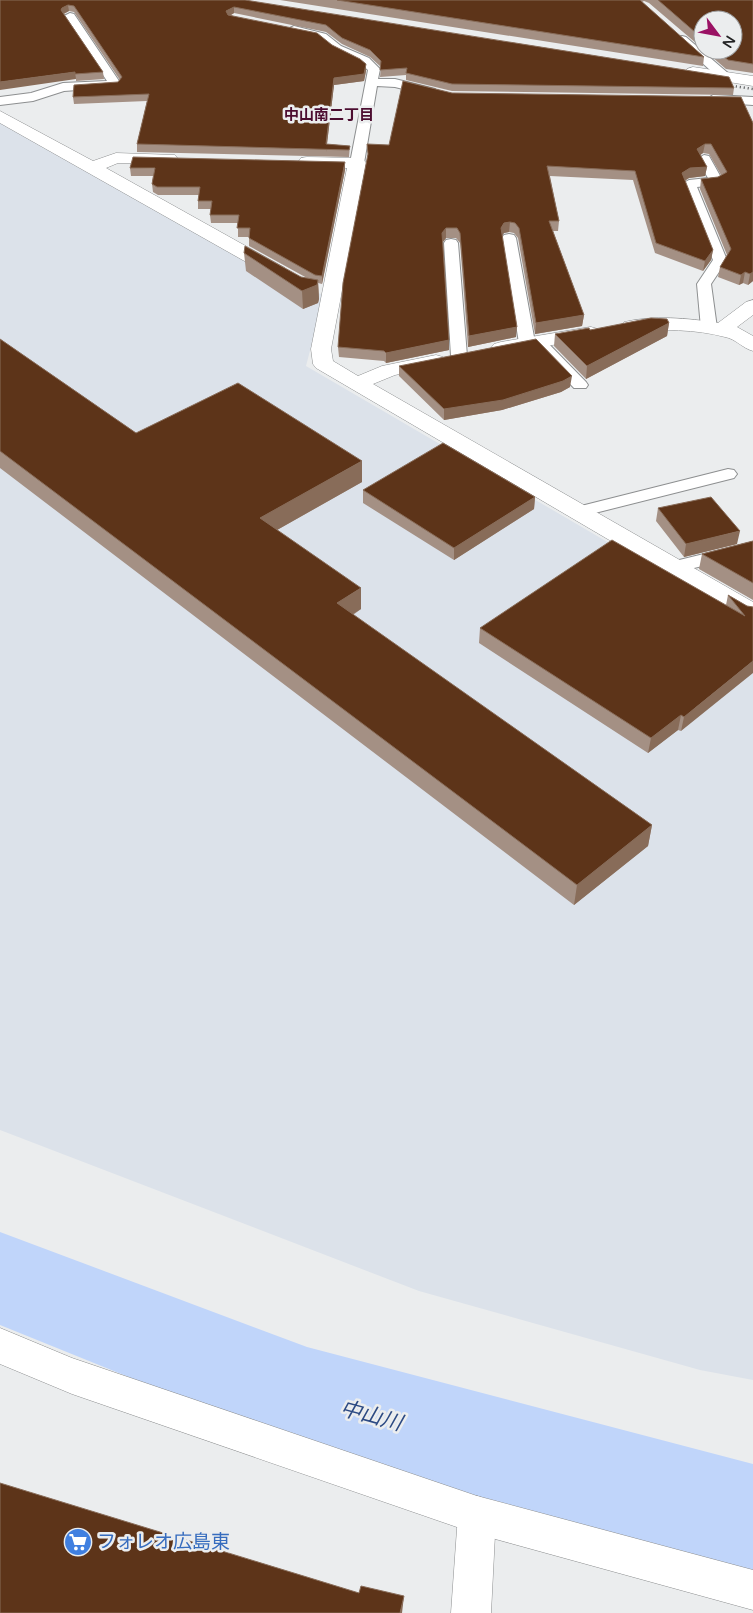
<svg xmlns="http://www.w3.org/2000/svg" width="753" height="1613" font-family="'Varela Round','Noto Sans JP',sans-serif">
  <rect width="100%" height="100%" fill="#ebedee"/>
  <path fill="#dce2ea" d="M0,120L324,296L306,366L753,627V1380L700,1370L419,1291L0,1130Z"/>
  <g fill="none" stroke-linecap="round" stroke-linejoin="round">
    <path fill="#c0d5fa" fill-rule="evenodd" d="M0,1232L307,1347L753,1464V1572L307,1449L0,1325Z"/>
    <g stroke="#8d8f90" stroke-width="2">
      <path id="service" d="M70,13L74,14L121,84L119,87L64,91L33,101L0,105V97L31,93L63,83L107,81L64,16Z
        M294,26L326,34L341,46L369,58L380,69L378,79H395L435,89L437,92L431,96L395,87L377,86L364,163L362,166H352L350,163L368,70L361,64L333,50L318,38L290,31L288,29Z
        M682,36L686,37L729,74L731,77L729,80H721L678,41L676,39L678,37Z
        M713,95L753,97V105L709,102L707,99Z
        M704,155L709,156L723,181L716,185L697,187L727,260L711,284L717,328L714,331H704L701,328L697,284L713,260L682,184L689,180L708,178L697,159Z
        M509,234L514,235L516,238L534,337L543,338L586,382L588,385L586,388H574L533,345L527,348L522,346L519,343L502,238L504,235Z
        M451,239L456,240L458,243L467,356L465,359H453L451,356L444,243L446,240Z
        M728,469L734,470L737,474L734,478L579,517L573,516L570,512L573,508Z
        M753,542V554L673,573L667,571L664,567L667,563Z"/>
    </g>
    <g stroke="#8d8f90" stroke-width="1">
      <path id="minor" d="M693,67L753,76V86L687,75L685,72L687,69Z
        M0,111L93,161L116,153L175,155L178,159L175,163L169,164L118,163L106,168L285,268L287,272L285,276L278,278L271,276L0,123Z
        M307,157L357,158L363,159L366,163L331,349L333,361L358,376L382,366L436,355L443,357L446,361L443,365L395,375L373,384L753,602V621L744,619L316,368L313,364L311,349L347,168L301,166L298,162L301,158Z
        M753,300V315L737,327L753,336V351C742,348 736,339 725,337C696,329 661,329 631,332L624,330L621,326L624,322C653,315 688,318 718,323L746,302Z
        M591,327L598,329L601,333L598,337L501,354L494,352L491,348L494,344L501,342Z
        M477,1496L491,1501L496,1515L491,1613H451L458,1515L463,1501Z"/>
    </g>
    <g stroke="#8d8f90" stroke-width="1">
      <path id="tertiary" d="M0,1328L72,1358L477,1496L753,1570V1610L477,1534L72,1394L0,1364Z"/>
    </g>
    <use href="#service" fill="#fff" fill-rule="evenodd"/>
    <use href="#minor" fill="#fff" fill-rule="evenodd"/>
    <use href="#tertiary" fill="#fff" fill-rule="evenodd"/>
    <path stroke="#4e4f50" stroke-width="2.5" stroke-dasharray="1 3" stroke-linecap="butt" d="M720,84L753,89"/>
  </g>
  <path fill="#a49084" d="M0,0H245L734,88L733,95L452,91L406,80V75L380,77L381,67L370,57L342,44L326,32L234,13L231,15L366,71L364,81L334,85L327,144L350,146L349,157L137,152V144L147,101L74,104L73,97L118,82L120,80L74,12L69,11L64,14L103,72L104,79L76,81V79Z
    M280,0H753V73L726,69L704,50H733L703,20V49L649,3L644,1L642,2L704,57L703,66Z
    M452,93L753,123V281L748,285L743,283L739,285L718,277L720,267L727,255L700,189L701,179L718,177L721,175L709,154L703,153L700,155L707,167L705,176L689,178L685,181L713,250L711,260L703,271L655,253L633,180L550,176L559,221L558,231H553L584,315L582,326L535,334L518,238L514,233L509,232L504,233L502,236L516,337L468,347L460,243L456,238H446L443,242L449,340V350L386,363L384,361L339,357L338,347L368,155L389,145Z
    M130,168L345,170L322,284L318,283L319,299L318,303L303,309L246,271L244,253L301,277L307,278L249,246V237H238V223H211L210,215L211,209H198V201L199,195H158L153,192L152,184L153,176H131Z
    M669,323L667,336L586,379L554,346L555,334Z
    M0,339L136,433L362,482L277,530L361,609L353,615L652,825L648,846L574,905L0,468Z
    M399,366L570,387L561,392L502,410L444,420L399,376Z
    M363,490L535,497L534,509L454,560L363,503Z
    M658,508L737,544L684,557L656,521Z
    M753,541V600L699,569L702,554Z
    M728,595L747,606L753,607L681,731L678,730L648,753L479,643L480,628L726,605Z"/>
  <path fill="#886c59" d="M68,5L69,11L63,14L61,10L62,8Z
    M234,7V13L226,18V11Z
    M366,64V71L364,81L334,85L326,152V144L334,78Z
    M75,72L76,79L0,90V82Z
    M705,144L703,153L695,159L697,149Z
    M345,162V170L322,284V276Z
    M707,167L705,176L689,178L680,183L682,173L690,168Z
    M510,222L509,232L504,233L500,238L501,228L504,223Z
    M446,228V238L442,243V233Z
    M713,250L711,260L703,271L705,261Z
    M745,272L743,283L739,285L741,275Z
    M753,272V281L748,285L750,274Z
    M318,280L319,299L318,303L303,309L302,291Z
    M584,315L582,326L535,334L536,323Z
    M669,323L667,336L586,379L587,366Z
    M517,327L516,337L468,347L469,336Z
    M449,340V350L386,363V353Z
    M572,376L570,387L561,392L502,410L444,420V409Z
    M362,461V482L261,539L260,518Z
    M535,497L534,509L454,560V548Z
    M740,531L737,544L684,557L686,544Z
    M361,588V609L337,624V603Z
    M753,661V673L681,731L684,717Z
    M681,715L678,730L648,753L651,738Z
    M652,825L648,846L574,905L577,885Z
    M404,1596L402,1613H400Z"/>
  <path fill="#5d3419" stroke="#886c59" d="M0,0H245L729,77L734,88L452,84L406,73L407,68L380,70L381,61L370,50L342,38L326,25L234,7L226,11L228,15L317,33L332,45L360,59L366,64L364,74L334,78L326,144L350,146L349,150L137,144L149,94L73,97L74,85L118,82L122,77L74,6L68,5L62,8L61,10L103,72L75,74V72L0,82Z
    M337,0H640L704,57Z
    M658,0H753V64L728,60L716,50H733V20H703V39Z
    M403,81L452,93L741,97L753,123V272L750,274L745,272L741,275L720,267L731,249L701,179L718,177L727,172L711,144H705L697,149L707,167L690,168L682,173L713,250L705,261L656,243L635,171L547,166L559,221H549L584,315L536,323L519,228L515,223L510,222L504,223L501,228L517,327L469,336L460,233L457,228H446L442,233L449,340L386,353L384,351L338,347L343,283L368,154L367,144L389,145Z
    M133,157L345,162L322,276L315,275L249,238L250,228H237L239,215H210L212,201H198L200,187H157L152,184L155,168H130Z
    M245,246L301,277L318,280L317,285L302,291L244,253Z
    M651,318L667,319L669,323L587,366L555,334L589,328L590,330Z
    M0,339L136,433L238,383L362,461L260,518L361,588L337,603L652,825L577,885L0,451Z
    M536,339L572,376L563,381L503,400L444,409L399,366Z
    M443,443L535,497L454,548L363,490Z
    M711,497L740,531L686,544L658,508Z
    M612,540L745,616L728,595L747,606L753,607V661L684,717L681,715L651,738L480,628Z
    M753,541V583L702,554Z
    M0,1483L359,1593L361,1586L404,1596L400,1613H0Z"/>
  <defs>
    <g id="supermarket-disc" transform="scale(1.4375)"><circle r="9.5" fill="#3f7fe0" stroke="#ebedee"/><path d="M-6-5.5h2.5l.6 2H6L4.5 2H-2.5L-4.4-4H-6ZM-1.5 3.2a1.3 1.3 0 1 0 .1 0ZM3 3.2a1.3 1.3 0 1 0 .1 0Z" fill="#fff"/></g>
  </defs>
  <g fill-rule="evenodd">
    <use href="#supermarket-disc" x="78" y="1542"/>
  </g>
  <g text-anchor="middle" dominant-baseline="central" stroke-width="5" stroke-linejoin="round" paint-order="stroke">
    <g font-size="15" font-weight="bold" fill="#4c0d30" stroke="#ebedee">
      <text x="329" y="115">中山南二丁目</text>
    </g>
    <g font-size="19" fill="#366cbe" stroke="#ebedee" text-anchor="start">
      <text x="97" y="1542">フォレオ広島東</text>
    </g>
    <g font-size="21" font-style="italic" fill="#2c4a83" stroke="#ebedee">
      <text transform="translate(371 1416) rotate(15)">中山川</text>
    </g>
  </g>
  <g transform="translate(718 35) rotate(122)"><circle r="24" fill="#ebedee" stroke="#9b9c9d"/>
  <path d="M0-4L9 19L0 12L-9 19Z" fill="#9a1264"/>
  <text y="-8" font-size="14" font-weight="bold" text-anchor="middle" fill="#222223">N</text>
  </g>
</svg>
